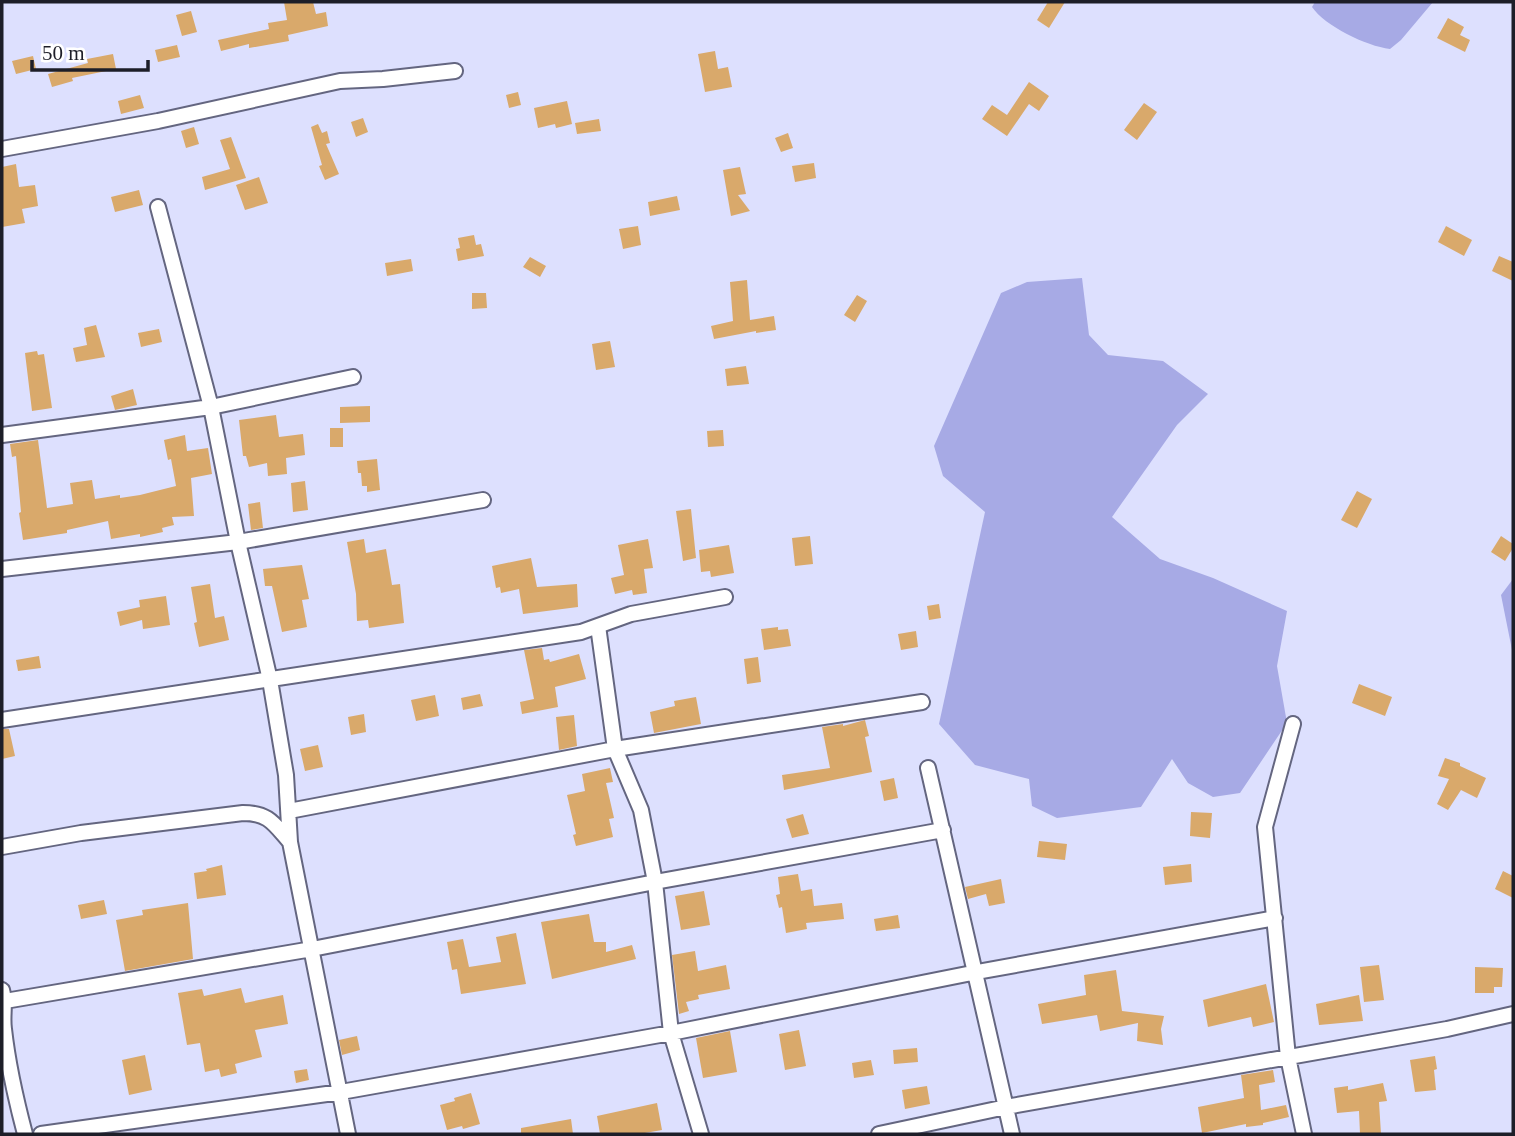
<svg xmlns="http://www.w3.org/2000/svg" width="1515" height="1136" font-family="Georgia,serif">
  <rect width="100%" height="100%" fill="#dde0fe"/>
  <path fill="#a7aae5" d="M1315,2H1433L1401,40L1390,49C1366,46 1325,26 1312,7Z
    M1082,278L1089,335L1108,355L1163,361L1208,394L1177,425L1112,517L1160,559L1213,578L1287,611L1277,666L1287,723L1240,793L1213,797L1188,783L1172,759L1141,807L1057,818L1032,806L1029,779L975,765L939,724L985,512L943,476L934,446L1001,293L1027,282Z
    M1513,579V655L1501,595Z"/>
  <path fill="#d9a96b" d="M284,2H313L316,14L326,12L328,26L288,35L289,41L249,48V44L221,51L218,40L269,29L268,23L287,20Z
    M1048,2H1065L1049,28L1037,20Z
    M191,11L197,32L182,36L176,15Z
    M1448,18L1464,27L1460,35L1470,40L1465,52L1437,38Z
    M177,45L180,57L158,62L155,50Z
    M715,51L718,69L728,67L732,87L705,92L698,54Z
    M113,54L116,69L72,78L73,81L52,87L48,74L88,63L87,59Z
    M33,56L36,69L16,74L12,61Z
    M1029,82L1049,96L1039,111L1029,104L1007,136L982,119L992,105L1007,115Z
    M518,92L521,105L509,108L506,95Z
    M140,95L144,108L121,114L118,101Z
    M567,101L572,124L556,128L555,124L538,128L534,108Z
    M1144,103L1157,112L1137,140L1124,130Z
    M363,118L368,132L356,137L351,122Z
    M599,119L601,131L577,134L575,123Z
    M318,124L322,133L327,131L330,143L326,144L339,174L325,180L319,166L322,165L311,127Z
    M194,127L199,144L186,148L181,131Z
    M788,133L793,148L781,152L775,138Z
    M231,137L246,178L205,190L202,177L230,169L220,140Z
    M814,163L816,178L795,182L792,166Z
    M16,164L19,187L35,185L38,206L22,209L25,223L2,227V167Z
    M740,167L746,194L738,195L750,211L731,216L723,170Z
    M259,177L268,203L245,210L236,185Z
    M139,190L143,205L115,212L111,197Z
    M677,196L680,210L650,216L648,202Z
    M638,226L641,245L623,249L619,229Z
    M1446,226L1472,240L1464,256L1438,242Z
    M474,235L476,245L481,244L484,256L458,261L456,249L460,248L458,238Z
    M1499,256L1513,262V281L1492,271Z
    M530,257L546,266L540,277L523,267Z
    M411,259L413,271L387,276L385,263Z
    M747,280L750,320L774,316L776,330L756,333V331L714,339L711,326L733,321L730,282Z
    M472,293H486L487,308L472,309Z
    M857,295L867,301L855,322L844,315Z
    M96,325L105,357L76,362L73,348L87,345L84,328Z
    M159,329L162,342L141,347L138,333Z
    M610,341L615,367L596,370L592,344Z
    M37,351L38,355L44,354L52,408L32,411L25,353Z
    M746,366L749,384L727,386L725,369Z
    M133,389L137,405L115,410L111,396Z
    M370,406V422L340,423V407Z
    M276,415L279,437L303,434L305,455L286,458L287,474L268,476L267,463L249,467L246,456H243L239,420Z
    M330,428H343V447H330Z
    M723,430L724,446L708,447L707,431Z
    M185,435L187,451L208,448L212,474L191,478L194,516L172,517L174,525L162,528L163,532L140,537V534L111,539L108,521L67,530V533L23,540L19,513L21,512L16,456L12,457L10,444L38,440L47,508L73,504L70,483L92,480L95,499L120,495V498L140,495L176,486L171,459L168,460L164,440Z
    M377,459L380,490L367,492V486H362L361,473H358L357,461Z
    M305,481L308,510L293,512L291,483Z
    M1357,491L1372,499L1357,528L1341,520Z
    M260,502L263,528L251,530L248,504Z
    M691,509L696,558L683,561L676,511Z
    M810,536L813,564L795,566L792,538Z
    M1501,536L1513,544V548L1505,561L1491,552Z
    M364,539L366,553L386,549L392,585L400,584L404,623L369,628L368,620L357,621L356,594L347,542Z
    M648,539L653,568L644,569L647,593L633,595L632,590L615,594L611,578L624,575L618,545Z
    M729,545L734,573L711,577L710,571L701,572L699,550Z
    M531,558L537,587L577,584L578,607L523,614L519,589L501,593L500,587L496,588L492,566Z
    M302,565L309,599L302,600L307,627L282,632L272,586H265L263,569Z
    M210,584L215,618L224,616L229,640L199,647L194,623L197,622L191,587Z
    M166,596L170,625L143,629L142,620L120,626L117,612L140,607L139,600Z
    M939,604L941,618L929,620L927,606Z
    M778,627V630L788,629L791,646L764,650L761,629Z
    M916,631L918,647L901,650L898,634Z
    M542,648L544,660L549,659L550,662L579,654L586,679L555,687L558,707L522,714L520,702L534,699L524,650Z
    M39,656L41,668L18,671L16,660Z
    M758,657L761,682L747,684L744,659Z
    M1359,684L1392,697L1385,716L1352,703Z
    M480,694L483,706L463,710L461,698Z
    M435,695L439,716L416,721L411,700Z
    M696,697L701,724L654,733L650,712L675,706L674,701Z
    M364,714L366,732L351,735L348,717Z
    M574,715L577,746L559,750L556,717Z
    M865,720L869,736L865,737L872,772L784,790L782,775L830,768L822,727L843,724V726Z
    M2,729H9L15,756L2,759Z
    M318,745L323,767L305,771L300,749Z
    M1445,758L1460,763V766L1486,778L1477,798L1461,790L1448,810L1437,804L1449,779L1438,776Z
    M610,768L613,782L606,783L614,818L609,819L613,837L576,846L573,835L576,834L567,795L585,791L582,774Z
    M894,778L898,798L884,801L880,781Z
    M1191,812L1212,813L1210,838L1190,836Z
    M803,814L809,834L792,838L786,819Z
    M1039,841L1067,844L1065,860L1037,857Z
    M1191,864L1192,882L1165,885L1163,867Z
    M222,865L226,895L197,899L194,873L207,871L206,869Z
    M1503,871L1513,876V898L1495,889Z
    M798,874L801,891L812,889L814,906L842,903L844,919L806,923L807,929L786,933L782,907L779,908L776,895L780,894L778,877Z
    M1001,879L1005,903L989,906L986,894L968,899L965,887Z
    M704,891L710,925L681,930L675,896Z
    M104,900L107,914L81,919L78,905Z
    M188,903L193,959L125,971L116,920L143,915L142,910Z
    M589,914L594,942H606V952L632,945L636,959L552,979L541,922Z
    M898,915L900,928L876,931L874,919Z
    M516,933L526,984L461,994L457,969L452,970L447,942L463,939L469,967L501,962L496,937Z
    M695,951L698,971L726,965L730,989L698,995L699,999L686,1002L689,1011L679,1014L672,955Z
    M1379,965L1384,1000L1364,1002L1360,967Z
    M1475,967L1503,968L1502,987H1494V993H1475Z
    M1116,970L1122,1011L1164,1016L1161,1029L1163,1045L1137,1041L1138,1023L1100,1031L1097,1015L1042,1024L1038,1004L1086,995L1084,975Z
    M1266,984L1274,1022L1253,1027L1251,1017L1208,1027L1203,1000Z
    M241,988L245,1003L283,995L288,1024L255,1030L262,1057L235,1064L237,1073L221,1077L219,1069L205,1072L200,1043L187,1045L178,993L202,989L204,996Z
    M1359,995L1363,1021L1319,1025L1316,1004Z
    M799,1030L806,1066L785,1070L779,1034Z
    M730,1031L737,1072L703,1078L696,1038Z
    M357,1036L360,1050L342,1055L339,1040Z
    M917,1048L918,1062L894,1064L893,1050Z
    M145,1055L152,1090L129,1095L122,1060Z
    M1435,1056L1437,1069L1434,1070L1436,1090L1415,1092L1410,1060Z
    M871,1060L874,1075L854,1078L852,1063Z
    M307,1069L309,1080L296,1083L294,1071Z
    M1273,1070L1275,1082L1259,1085L1261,1110L1286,1105L1289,1117L1263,1123V1125L1246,1127V1124L1202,1133L1198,1107L1244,1098L1241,1075Z
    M1383,1083L1387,1101L1379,1102L1381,1134H1360L1359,1111L1337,1113L1334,1088L1348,1086V1090Z
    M927,1086L930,1104L905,1109L902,1090Z
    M471,1093L480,1124L463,1129L462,1126L447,1130L440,1105L455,1101L454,1098Z
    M657,1103L662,1130L639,1134H600L597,1116Z
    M571,1119L573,1134H521V1128Z"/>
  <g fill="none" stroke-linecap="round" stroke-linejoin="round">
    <g stroke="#646680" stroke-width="18">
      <path id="street" d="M2,149L158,121L340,81L383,79L455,71
        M158,207L211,407L238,542L270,680L286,775L290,842L348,1134
        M2,435L211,407L353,377
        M2,569L238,542L483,500
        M598,626L615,749L641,810L655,882L671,1033L701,1134
        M2,720L581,632L631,614L725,597
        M1293,724L1265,827L1288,1057L1304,1134
        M928,768L1012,1134
        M289,811L615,749L922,702
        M2,847L81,833L243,813C269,813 274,824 290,842
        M2,990C6,1004 2,1016 4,1029C8,1065 16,1100 25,1134
        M5,1001L312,949L655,882L943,830
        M41,1134L341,1092L671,1033L977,972L1275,918
        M879,1134L1006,1107L1447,1029L1513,1014"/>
    </g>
    <use href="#street" stroke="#fff" stroke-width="14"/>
  </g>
  <rect width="1515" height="1136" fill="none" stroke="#1d1e28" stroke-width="7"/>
  <path d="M32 60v10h116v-10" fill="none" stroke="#1d1e28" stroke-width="3.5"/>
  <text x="42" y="60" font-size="21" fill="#1d1e28" stroke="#ffffff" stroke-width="5" paint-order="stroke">50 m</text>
</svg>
